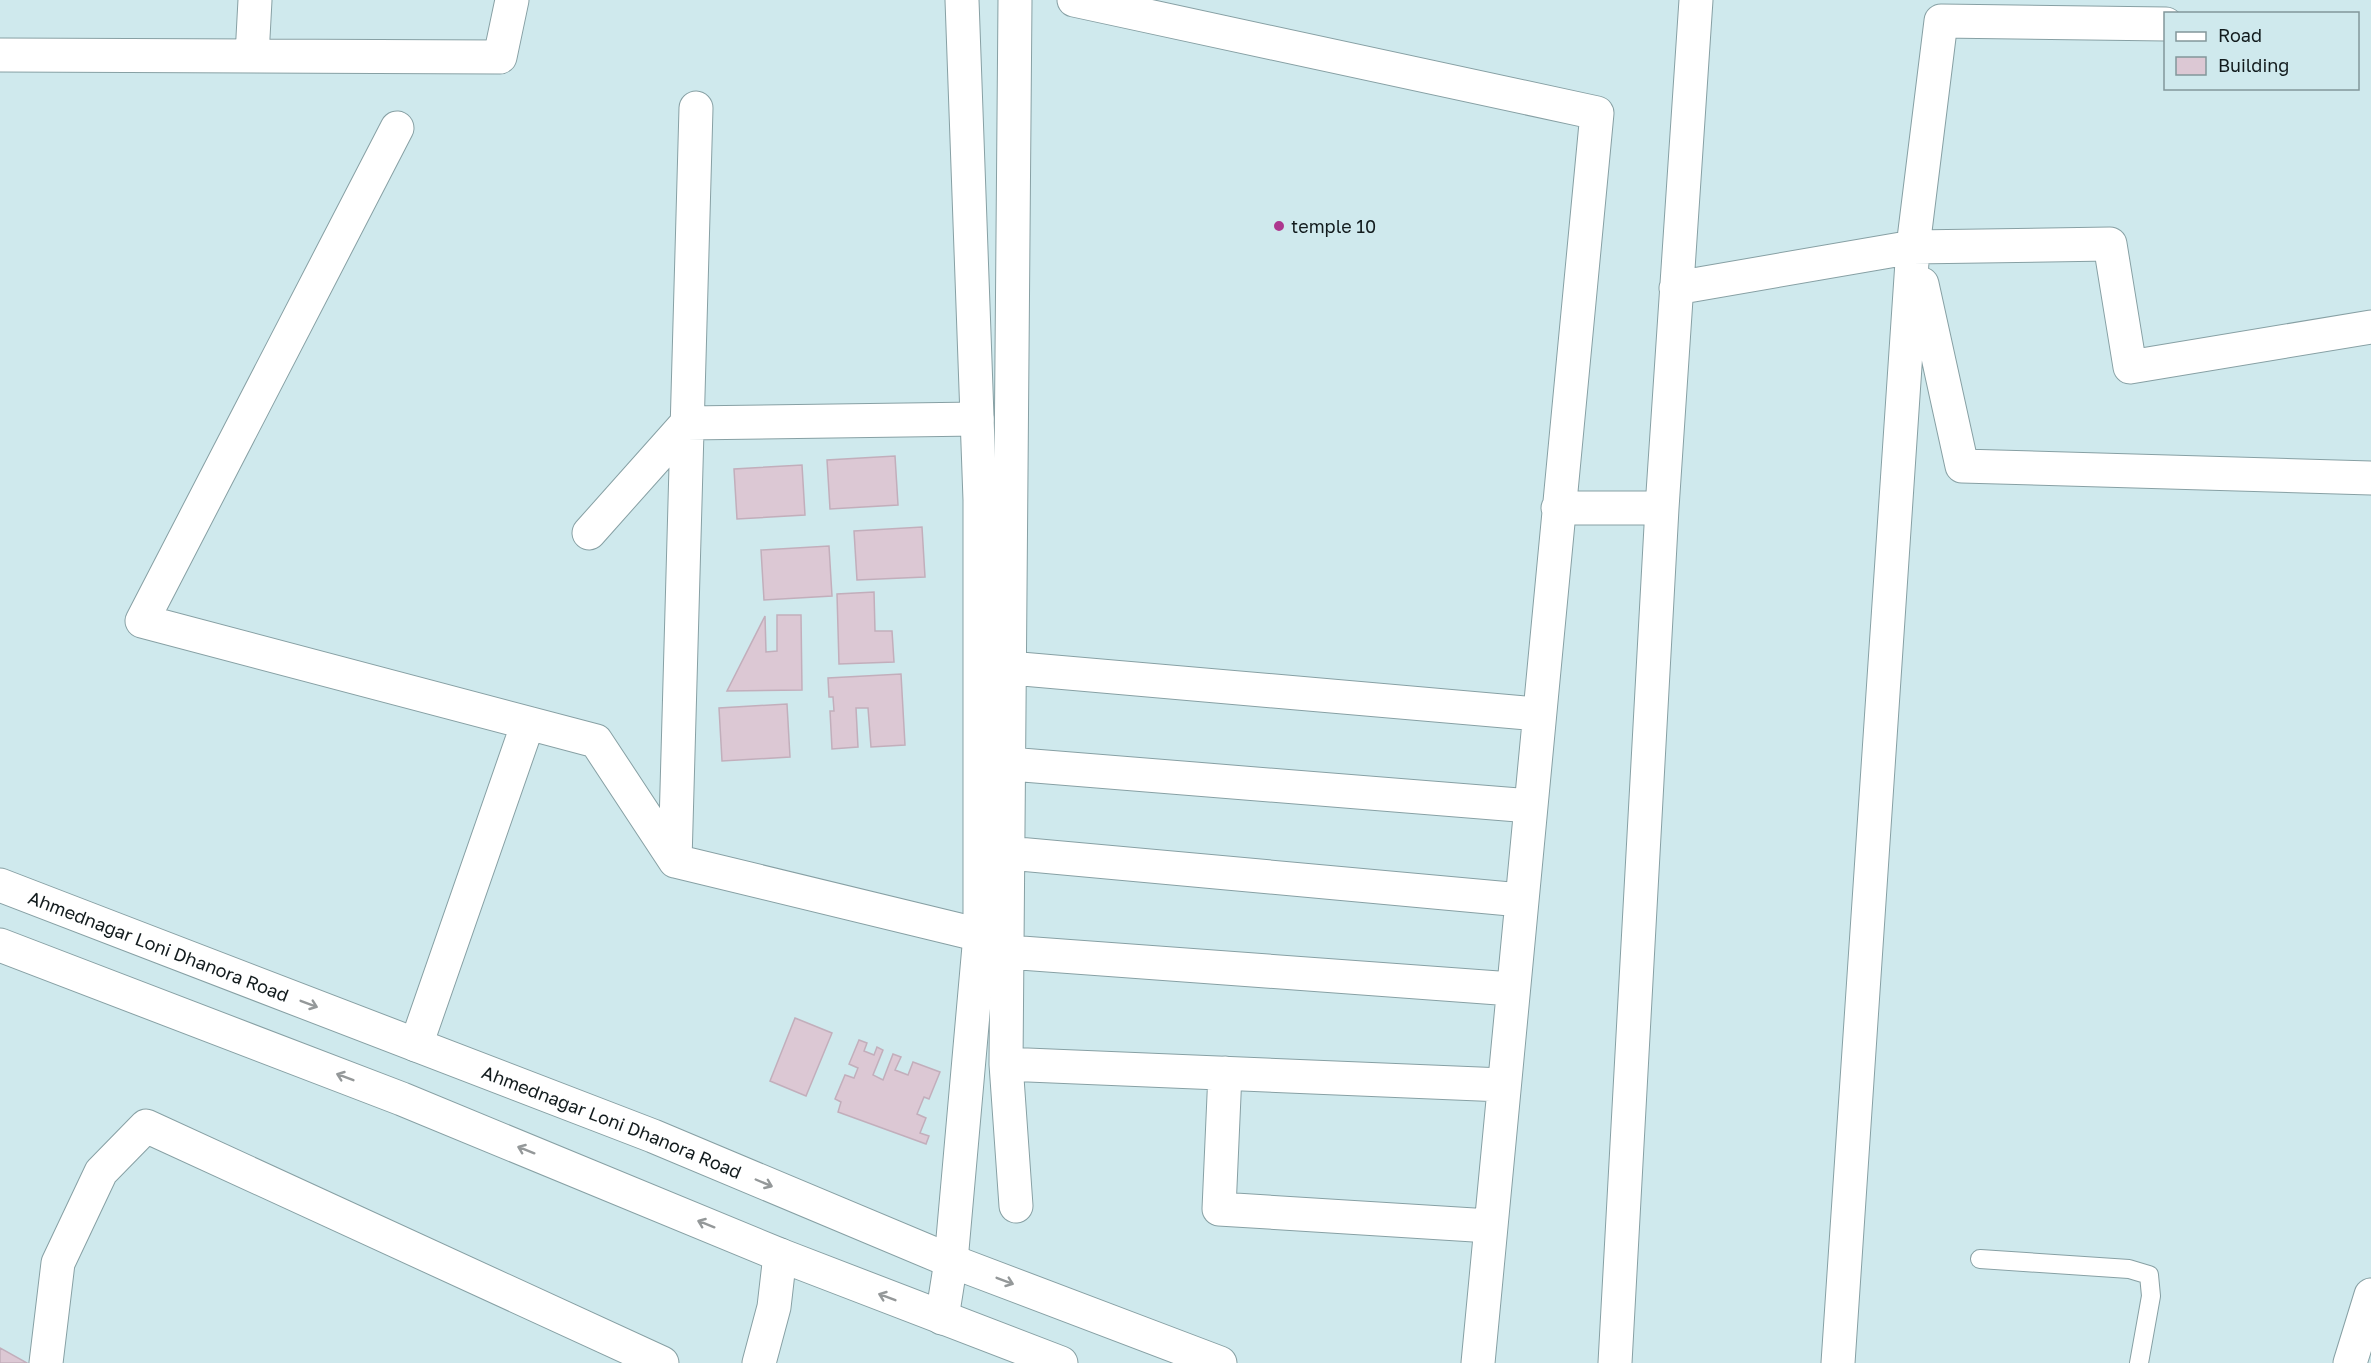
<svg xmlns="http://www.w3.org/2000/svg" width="2371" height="1363" font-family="'Golos Text',sans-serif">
  <rect width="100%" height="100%" fill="#cfe9ed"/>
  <path fill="#dcc8d4" stroke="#c2aebb" stroke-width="1.5" d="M895,456L898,505L830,509L827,460Z
    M802,465L805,515L737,519L734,469Z
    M922,527L925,577L857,580L854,531Z
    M829,546L832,596L764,600L761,550Z
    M874,592L875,631H892L894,662L839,664L837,594Z
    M777,615H801L802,690L727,691L765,616L766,652L777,651Z
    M901,674L905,745L871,747L868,708H856L858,747L832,749L830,711H834L833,697H829L828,678Z
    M787,704L790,757L722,761L719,708Z
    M795,1018L832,1033L806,1096L770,1081Z
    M859,1040L867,1043L864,1051L874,1055L877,1047L883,1050L873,1075L883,1080L893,1054L901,1057L895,1070L908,1075L913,1062L940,1072L929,1099L924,1097L917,1114L926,1118L920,1133L929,1136L926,1144L838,1112L841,1102L835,1099L845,1075L854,1078L858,1068L849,1064Z
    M0,1348L27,1363H0Z"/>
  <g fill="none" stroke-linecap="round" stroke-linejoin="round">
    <g stroke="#87a0a4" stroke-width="20">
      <path id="lane" d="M1980,1259L2129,1269L2149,1275L2151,1296L2139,1363"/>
    </g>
    <g stroke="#87a0a4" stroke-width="35">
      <path id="street" d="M1015,0L1006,1064L1016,1206
        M1074,0L1597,113L1478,1363
        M2166,24L1941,21L1913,247L2110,244L2130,367L2371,327
        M0,55L500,57L512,0
        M252,56L255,0
        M696,108L675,861L980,935
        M397,128L142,621L596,741L675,861
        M1922,284L1962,466L2371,478
        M1676,288L1913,247L1838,1363
        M1558,508H1662
        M589,533L687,423L977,419
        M1010,668L1538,714
        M1009,764L1530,806
        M1008,853L1521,900
        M1008,952L1512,989
        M416,1045L528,723
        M1006,1064L1503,1085
        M1225,1073L1219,1209L1490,1226
        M46,1363L58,1263L101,1172L146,1126L662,1363
        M759,1363L774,1307L780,1255
        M1615,1363L1662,508L1696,0
        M2350,1363L2371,1295"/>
    </g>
    <g stroke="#87a0a4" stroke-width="35">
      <path id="secondary" d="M942,1318L951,1261L980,935V500L962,0"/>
    </g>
    <g stroke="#87a0a4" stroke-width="35">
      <g id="primary">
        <path id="s1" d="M0,885L653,1136L951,1261L1220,1363"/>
        <path d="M0,945L402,1099L780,1255L1061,1363"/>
      </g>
    </g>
    <use href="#lane" stroke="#fff" stroke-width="18"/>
    <use href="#street" stroke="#fff" stroke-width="33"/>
    <use href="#secondary" stroke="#fff" stroke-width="33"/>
    <use href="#primary" stroke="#fff" stroke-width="33"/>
  </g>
  <defs><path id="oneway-shaft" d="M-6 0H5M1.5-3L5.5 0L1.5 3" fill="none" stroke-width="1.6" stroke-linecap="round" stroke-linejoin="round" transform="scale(1.5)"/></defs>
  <g stroke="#949899">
    <use href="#oneway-shaft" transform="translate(309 1004) rotate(21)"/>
    <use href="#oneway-shaft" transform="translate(345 1077) rotate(-159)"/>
    <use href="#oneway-shaft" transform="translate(526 1150) rotate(-158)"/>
    <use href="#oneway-shaft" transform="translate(764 1183) rotate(23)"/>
    <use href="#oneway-shaft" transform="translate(706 1224) rotate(-158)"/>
    <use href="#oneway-shaft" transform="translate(1005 1281) rotate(21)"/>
    <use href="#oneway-shaft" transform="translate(887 1297) rotate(-159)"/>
  </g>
  <circle fill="#ad378e" stroke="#cfe9ed" stroke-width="2" cx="1279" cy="226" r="6"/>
  <g text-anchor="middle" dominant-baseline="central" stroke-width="6" stroke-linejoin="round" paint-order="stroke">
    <g font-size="18" fill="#121b1d" stroke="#cfe9ed" text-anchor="start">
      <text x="1291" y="226">temple 10</text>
    </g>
    <g font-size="18" fill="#121b1d" stroke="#cfe9ed">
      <text stroke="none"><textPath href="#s1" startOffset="170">Ahmednagar Loni Dhanora Road</textPath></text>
      <text stroke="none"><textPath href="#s1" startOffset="656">Ahmednagar Loni Dhanora Road</textPath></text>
    </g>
  </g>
  <rect x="2164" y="12" width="195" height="78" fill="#cfe9ed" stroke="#83979a" stroke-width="1.5"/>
  <rect x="2176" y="32" width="30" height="9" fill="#ffffff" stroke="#83979a" stroke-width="1.5"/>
  <text x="2218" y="42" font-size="18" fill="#121b1d">Road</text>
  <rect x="2176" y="57" width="30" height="18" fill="#dcc8d4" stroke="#83979a" stroke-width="1.5"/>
  <text x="2218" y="72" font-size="18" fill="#121b1d">Building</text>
</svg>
